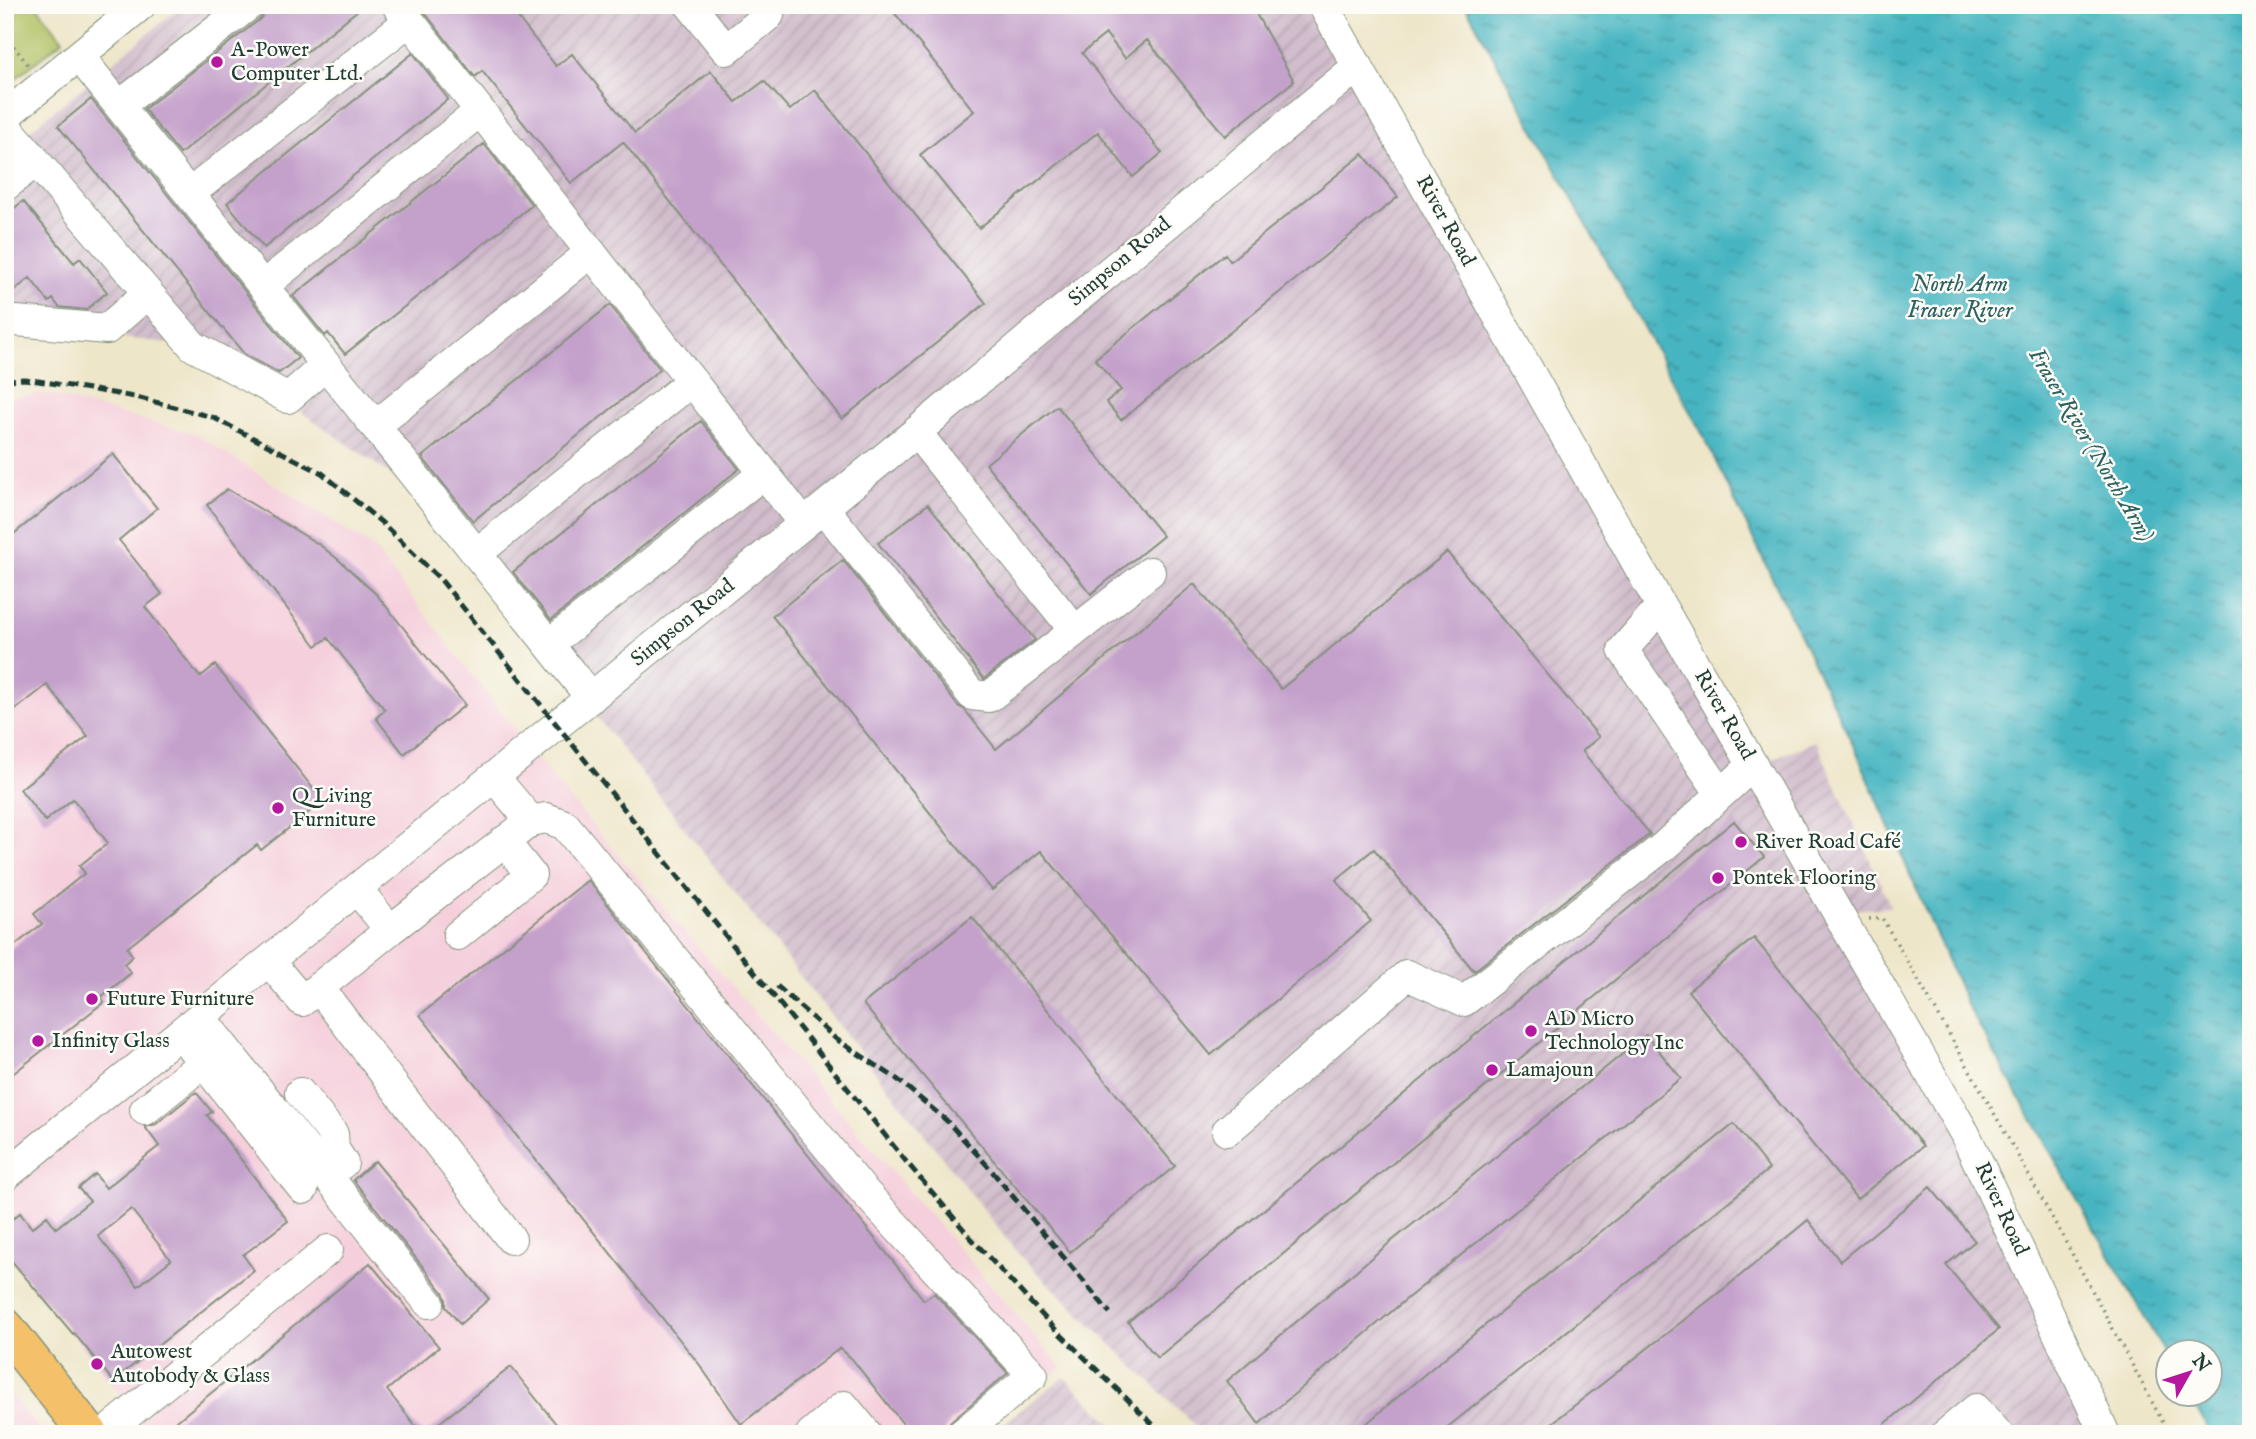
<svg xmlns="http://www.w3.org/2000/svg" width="2256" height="1439" font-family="'IM FELL English',serif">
  <defs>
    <pattern id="industrial-furrows" width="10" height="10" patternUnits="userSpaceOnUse" patternTransform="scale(1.75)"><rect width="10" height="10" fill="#d1bdcc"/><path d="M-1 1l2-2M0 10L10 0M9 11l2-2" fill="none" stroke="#b3a3b0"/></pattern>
    <pattern id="water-ripples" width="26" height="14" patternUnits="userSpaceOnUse" patternTransform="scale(1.75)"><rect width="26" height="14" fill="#46b5c1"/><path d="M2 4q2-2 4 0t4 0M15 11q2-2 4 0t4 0" fill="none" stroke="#3a949e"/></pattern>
  </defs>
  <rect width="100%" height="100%" fill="#fdfcf7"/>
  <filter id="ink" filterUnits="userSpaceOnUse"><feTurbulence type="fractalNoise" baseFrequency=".0143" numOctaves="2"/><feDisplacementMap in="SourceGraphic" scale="14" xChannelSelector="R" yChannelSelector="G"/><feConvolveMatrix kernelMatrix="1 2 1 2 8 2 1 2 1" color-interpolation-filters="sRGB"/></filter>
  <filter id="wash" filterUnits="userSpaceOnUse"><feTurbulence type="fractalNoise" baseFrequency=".00686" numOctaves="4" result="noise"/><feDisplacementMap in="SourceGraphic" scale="28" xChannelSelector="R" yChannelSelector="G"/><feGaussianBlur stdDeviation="1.57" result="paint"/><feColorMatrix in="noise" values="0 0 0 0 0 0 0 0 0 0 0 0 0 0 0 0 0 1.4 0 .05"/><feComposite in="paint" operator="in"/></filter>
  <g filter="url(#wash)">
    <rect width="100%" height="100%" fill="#eee6c9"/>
    <path fill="#f5cfdc" d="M44,393L196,434L374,548L552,778L1062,1368L976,1434H152L5,1251V399Z
      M5,1387L43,1434H5Z"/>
    <path fill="url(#industrial-furrows)" d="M183,5H1323L1965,1134L2105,1434H1204L1019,1255L426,499L290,404L186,345L61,331L5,336V151Z
      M1816,741L1891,907L1843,911L1762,763Z
      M1064,1377L1123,1434H990Z"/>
    <path fill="#b0c164" stroke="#687f4c" stroke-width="2" d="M5,5H36L63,40L5,87Z"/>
    <path fill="url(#water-ripples)" stroke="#32797a" stroke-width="2" d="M1465,5H2251V1434H2211L2188,1394H2210V1352H2168V1359L1966,1003L1858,755L1703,435Z"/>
    <g id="blocks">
      <path fill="#c4a1cb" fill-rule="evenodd" d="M272,5H364L180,154L144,109L260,19Z
        M419,5H508L556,66L572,54L635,133L711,71L736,102L764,81L790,110L815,90L986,303L842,419L623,142L571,183L482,71L475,77Z
        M888,5H1251L1294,81L1225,136L1147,40L1125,58L1106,34L1082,53L1162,153L1133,177L1098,132L979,228L920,155L974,111Z
        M413,53L448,99L264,248L227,203Z
        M91,99L298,358L279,373L244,354L58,126Z
        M484,144L532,205L345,354L328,333L325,336L293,296Z
        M1363,154L1398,197L1121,420L1106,402L1121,390L1095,359L1225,254L1230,261Z
        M23,201L74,263L80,258L107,292L86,310L59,307L53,299L49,302L30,278L5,298V216Z
        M610,305L660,369L473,521L422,457Z
        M1057,406L1163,536L1091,594L986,464Z
        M701,421L739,469L551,620L513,572Z
        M113,454L157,508L119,540L162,594L145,607L200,677L215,665L323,801L261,850L257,845L127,948L133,956L124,964L131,973L101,997L104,1002L5,1080V953L42,924L34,914L85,873L79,866L108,843L73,799L45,821L20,789L88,736L47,685L5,718V541Z
        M227,489L320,545L340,561L377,595L465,705L404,754L376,718L385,710L328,638L316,646L207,505Z
        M928,504L1035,640L984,679L878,543Z
        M1447,552L1599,737L1582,751L1650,834L1474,971L1374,849L1336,880L1371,921L1211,1055L1041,851L992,890L772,616L843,560L958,706L964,709L996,749L1194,584L1281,689Z
        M1734,821L1764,857L1157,1358L1128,1322Z
        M588,880L924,1300L934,1293L1008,1373L951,1421L941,1434H911L852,1359L840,1348L741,1424L699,1364L420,1015Z
        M972,917L1175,1166L1070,1252L863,1004Z
        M1754,938L1923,1146L1857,1199L1688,991Z
        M1646,1035L1681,1078L1404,1301L1259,1424L1227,1381L1371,1258Z
        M196,1092L212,1112L207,1115L288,1221L243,1255L254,1270L113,1381L74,1333L73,1334L5,1253V1225L20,1213L32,1228L47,1216L56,1228L90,1201L78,1188L95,1174L106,1188L159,1146L145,1127L156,1124ZM131,1209L171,1260L138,1286L98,1236Z
        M1734,1124L1769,1169L1439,1434H1354L1432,1368Z
        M375,1161L489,1299L460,1324L446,1307V1300L443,1292L353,1180Z
        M1930,1187L1975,1241L1946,1265L1999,1329L1873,1434H1538L1730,1284L1808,1220L1840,1261Z
        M370,1263L439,1347L387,1390L422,1434H161Z
        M511,1367L564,1434H425Z"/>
    </g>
  </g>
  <g filter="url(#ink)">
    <use href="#blocks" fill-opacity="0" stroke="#86927e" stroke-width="2"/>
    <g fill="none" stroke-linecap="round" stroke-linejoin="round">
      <g stroke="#86927e" stroke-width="32">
        <path id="minor" d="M397,5L804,524
          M690,5L726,50L769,15L762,5
          M1323,5L1661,606L1965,1134L2105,1434
          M79,56L119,106
          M5,116L141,5
          M5,125L193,346L288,398L326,365L119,106L249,5
          M5,186L36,161
          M189,194L409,21
          M590,253L375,426L591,698
          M263,286L480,111
          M5,323L16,321L107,329L148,293
          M326,365L375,426
          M916,432L1075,631L1150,572
          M824,508L972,695L989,697L1075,631
          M476,554L692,381
          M1661,606L1623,650L1721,794
          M549,644L764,473
          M494,777L531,821L546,818L565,825L861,1188L1033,1375L962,1434
          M357,889L390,930L531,821
          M458,935L531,875L504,841
          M269,961L302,1001L390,930
          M319,988L511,1239
          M200,1017L429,1303
          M180,1033L303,1189
          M300,1093L333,1134L334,1149L343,1163L327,1175
          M145,1110L203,1063
          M1227,1131L1407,975L1464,1001L1663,847L1753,765
          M5,1176L916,432L1358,66
          M104,1434L328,1250
          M811,1434L844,1406L867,1434
          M1946,1434L1976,1409L1998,1434"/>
      </g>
      <g stroke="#86927e" stroke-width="41">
        <path id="major" d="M5,1328L89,1434"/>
      </g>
      <path stroke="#86927e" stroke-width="3.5" stroke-dasharray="2 5" stroke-linecap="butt" d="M5,35L29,66
        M1869,919L1882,918C1981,1087 2077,1260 2169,1434"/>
      <use href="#minor" stroke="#fff" stroke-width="30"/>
      <use href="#major" stroke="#f4c16b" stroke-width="38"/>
      <path stroke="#1f3d34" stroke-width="5" stroke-dasharray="10 5" stroke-linecap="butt" d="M5,380L25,379L83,388L140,398L212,417L322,473L381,522L441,580L904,1159L971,1238L1055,1329L1163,1434
        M777,986L836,1039L897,1079L946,1120L986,1164L1110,1313"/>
    </g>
  </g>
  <g fill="#b5179e" stroke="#fdfcf7" stroke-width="2.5">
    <circle cx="217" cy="62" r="7"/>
    <circle cx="278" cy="808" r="7"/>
    <circle cx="1741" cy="842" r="7"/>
    <circle cx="1718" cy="878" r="7"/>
    <circle cx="92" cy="999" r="7"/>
    <circle cx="1531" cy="1031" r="7"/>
    <circle cx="38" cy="1041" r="7"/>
    <circle cx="1492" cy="1070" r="7"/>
    <circle cx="97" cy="1364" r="7"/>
  </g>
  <g text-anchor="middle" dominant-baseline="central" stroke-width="5" stroke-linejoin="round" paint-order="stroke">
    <g font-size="21" fill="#1f3d34" stroke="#fdfcf7" text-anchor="start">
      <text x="231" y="50">A-Power<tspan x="231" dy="24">Computer Ltd.</tspan></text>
      <text x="292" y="796">Q Living<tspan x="292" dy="24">Furniture</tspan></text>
      <text x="1755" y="842">River Road Café</text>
      <text x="1732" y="878">Pontek Flooring</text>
      <text x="106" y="999">Future Furniture</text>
      <text x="1545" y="1019">AD Micro<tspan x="1545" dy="24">Technology Inc</tspan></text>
      <text x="52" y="1041">Infinity Glass</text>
      <text x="1506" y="1070">Lamajoun</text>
      <text x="111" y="1352">Autowest<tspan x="111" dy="24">Autobody &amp; Glass</tspan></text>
    </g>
    <g font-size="21" fill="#1f3d34" stroke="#fdfcf7">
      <text transform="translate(1445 221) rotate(61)">River Road</text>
      <text transform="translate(1120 262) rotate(-40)">Simpson Road</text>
      <text transform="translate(683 623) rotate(-39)">Simpson Road</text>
      <text transform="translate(1724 715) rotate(60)">River Road</text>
      <text transform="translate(2001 1209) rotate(65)">River Road</text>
    </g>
    <g font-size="23" font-style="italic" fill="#2b615e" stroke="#fdfcf7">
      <text x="1960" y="284">North Arm<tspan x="1960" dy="26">Fraser River</tspan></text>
      <text transform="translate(2091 445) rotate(59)">Fraser River (North Arm)</text>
    </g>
  </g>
  <rect width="2256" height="1439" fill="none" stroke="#fdfcf7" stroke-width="28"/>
  <g transform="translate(2189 1373) rotate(51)"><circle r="33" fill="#fdfcf7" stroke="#a4b0a9" stroke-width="2"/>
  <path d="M0-5L12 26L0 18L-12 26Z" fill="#b5179e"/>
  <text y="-10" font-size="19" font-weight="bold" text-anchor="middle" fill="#1f3d34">N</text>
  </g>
</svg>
